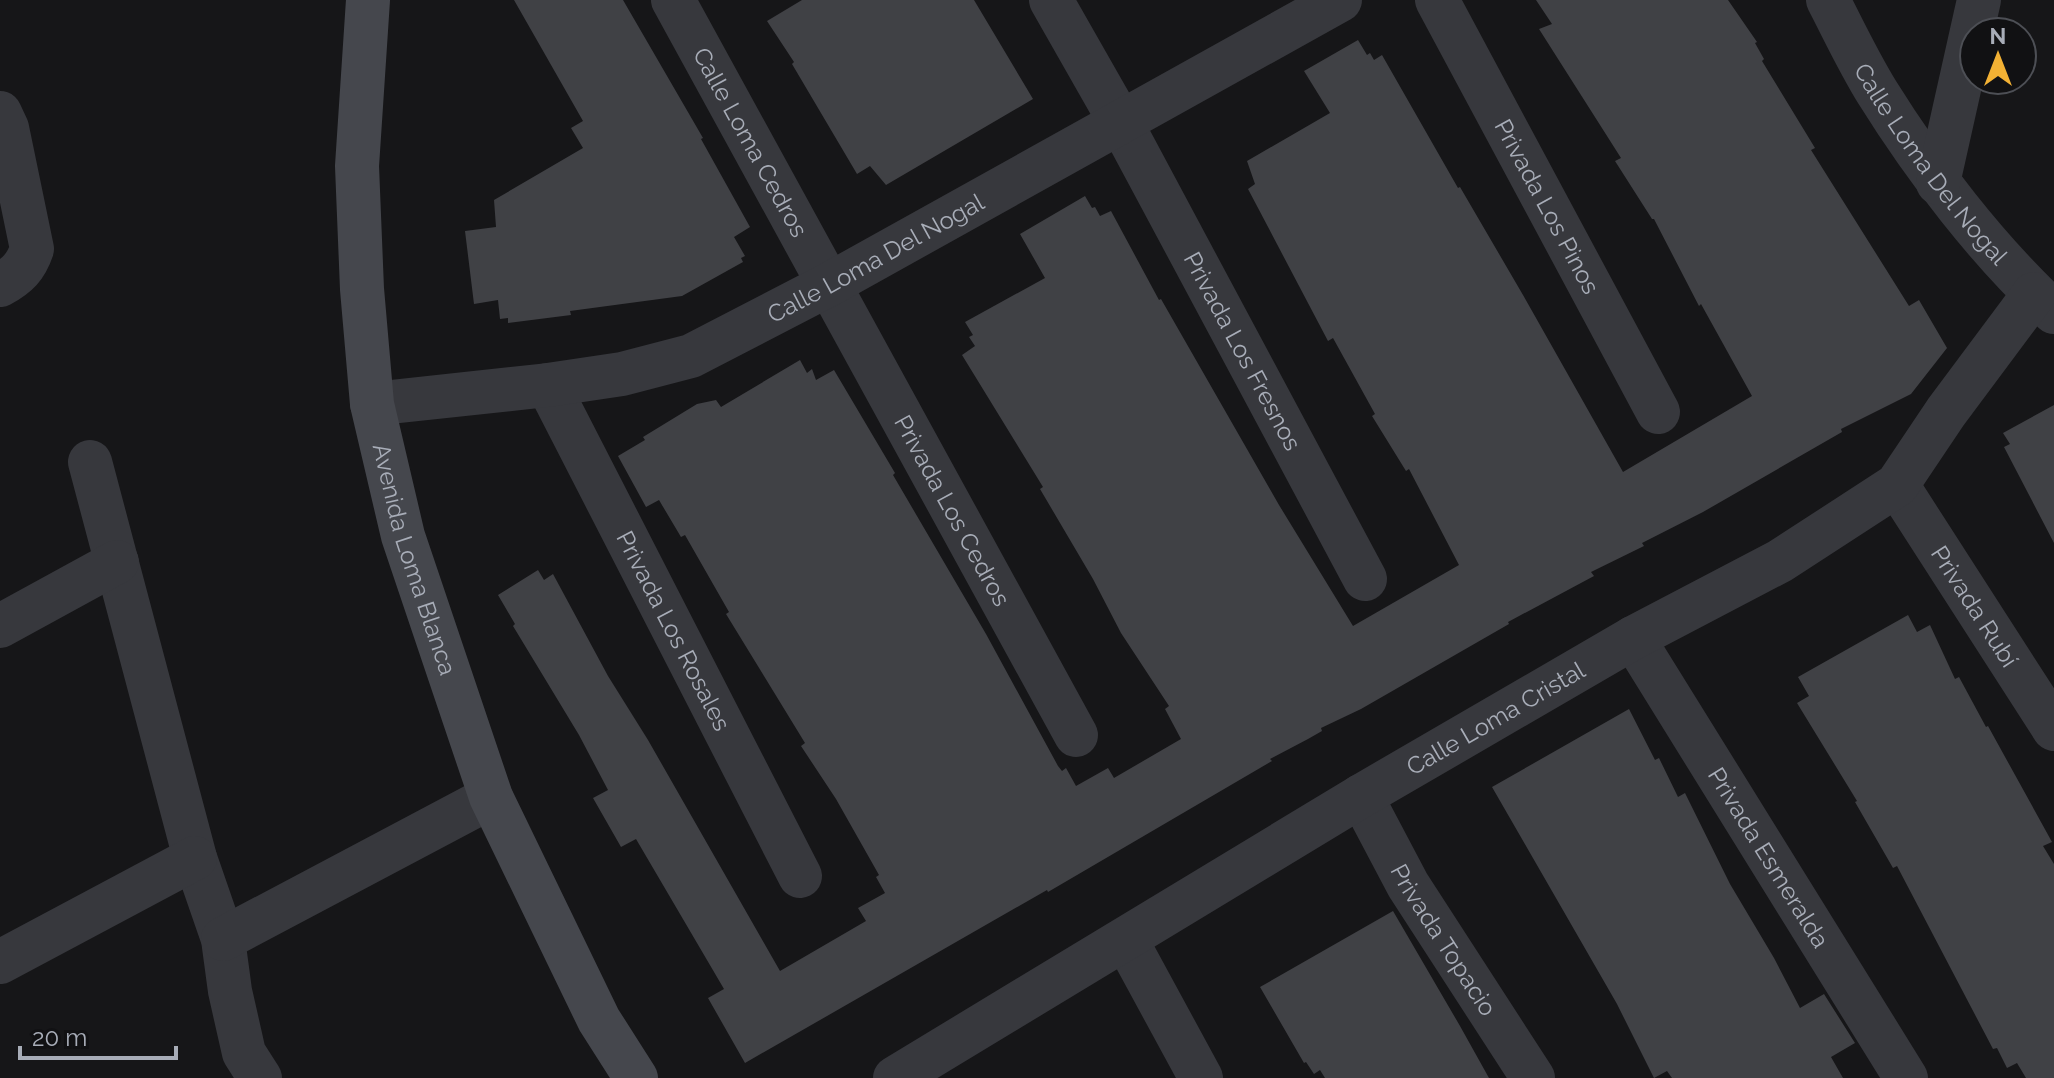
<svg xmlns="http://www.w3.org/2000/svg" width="2054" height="1078" font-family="Raleway,sans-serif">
  <rect width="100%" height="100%" fill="#161618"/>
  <path fill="#404145" d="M514,0H623L703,138L701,139L750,227L734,237L745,256L741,258L743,262L682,296L570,311L571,315L508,323V318L500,319L498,300L474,304L465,231L496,227L494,200L583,148L571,128L583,121Z
    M802,0H974L1033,99L886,185L870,166L857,174L792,64L794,62L767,21Z
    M1536,0H1728L1757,42L1755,43L1764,59L1762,61L1815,148L1811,150L1909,306L1919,300L1947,348L1911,394L1841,429L1842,432L1703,512L1642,543L1644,546L1591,572L1594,576L1508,622L1509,624L1361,709L1321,728L1322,731L1308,739L1270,759L1272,761L1048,892L1047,890L745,1063L708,998L724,989L636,839L621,847L593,798L608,790L579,735L513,626L515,624L498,595L538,570L544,580L553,574L608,676L648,740L780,971L866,921L858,908L885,893L876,877L879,875L836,799L801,746L805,743L726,614L729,612L685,535L681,537L659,500L646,507L618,456L645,440L643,437L697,404L716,400L721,407L800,360L807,373L812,369L816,380L834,370L895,473L893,475L986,634L1058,766L1062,771L1066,768L1076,786L1108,768L1114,778L1181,739L1165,709L1169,706L1121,633L1093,579L1040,489L1043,487L962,355L975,346L969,337L973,335L965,322L1045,278L1020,234L1085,196L1092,208L1095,207L1100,216L1111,211L1159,300L1161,299L1279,505L1353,626L1459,565L1409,469L1406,471L1372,416L1375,414L1333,338L1328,341L1248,189L1255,184L1247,161L1330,113L1304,71L1358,40L1367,55L1370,53L1374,60L1382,55L1458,188L1460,187L1523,295L1623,472L1752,396L1701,304L1699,306L1654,219H1652L1615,161L1621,158L1539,29L1552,24Z
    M2054,405V543L2004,447L2010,444L2003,433Z
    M1908,615L1917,632L1930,625L1955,679L1959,677L1986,727L1988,726L2052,842L2043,846L2054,864V1078H2026L2017,1063L2007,1068L1997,1048L1993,1049L1897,866L1893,868L1855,802L1857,801L1797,703L1809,696L1798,677Z
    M1629,709L1655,760L1659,758L1678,797L1685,793L1730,884L1774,958L1800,1008L1824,994L1855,1043L1831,1057L1843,1078H1672L1667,1071L1654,1078L1617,1004L1492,787Z
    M1393,911L1460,1026L1489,1078H1325L1320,1070L1314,1074L1306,1062L1304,1063L1260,987Z"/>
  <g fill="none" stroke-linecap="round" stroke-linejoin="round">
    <g stroke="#37383d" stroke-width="44">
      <path id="s1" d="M673,0L1076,735"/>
      <path id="s2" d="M1051,0L1121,123L1365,579"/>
      <path id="s3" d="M1437,0L1658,412"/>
      <path id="s4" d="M1828,0C1844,31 1859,63 1877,92C1925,169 1987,250 2054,312"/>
      <path d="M0,113L7,128L32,249C26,267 17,276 0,285"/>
      <path d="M1938,183L1979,0"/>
      <path id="s5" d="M548,385L800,876"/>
      <path id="s6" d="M372,404L548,385L622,374L691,356L830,284L1340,0"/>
      <path d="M90,462L195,858L223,939L230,991L244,1053L260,1078"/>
      <path id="s7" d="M1897,485L2054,729"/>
      <path d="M0,626L117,562"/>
      <path id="s8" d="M1633,638L1906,1078"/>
      <path id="s9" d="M1361,796L1408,885L1533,1078"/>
      <path d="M223,939L491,797"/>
      <path d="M1126,940L1201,1078"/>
      <path d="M0,962L195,858"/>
      <path id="s10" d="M895,1078L1361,796L1633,638L1780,561L1897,485L1946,412L2034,294"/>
    </g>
    <path stroke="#45474d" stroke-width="44" id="s11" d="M368,0L357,166L362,289L372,404L403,536L491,797L599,1020L636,1078"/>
  </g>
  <g text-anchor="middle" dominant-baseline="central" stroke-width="7" stroke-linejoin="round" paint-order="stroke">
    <g font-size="24" fill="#a8adb8" stroke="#111113">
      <text stroke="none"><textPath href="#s1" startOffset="162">Calle Loma Cedros</textPath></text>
      <text stroke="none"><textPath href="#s4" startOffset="194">Calle Loma Del Nogal</textPath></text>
      <text stroke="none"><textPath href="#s3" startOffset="234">Privada Los Pinos</textPath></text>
      <text stroke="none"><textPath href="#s6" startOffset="532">Calle Loma Del Nogal</textPath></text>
      <text stroke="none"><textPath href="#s2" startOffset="400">Privada Los Fresnos</textPath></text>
      <text stroke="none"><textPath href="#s1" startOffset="582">Privada Los Cedros</textPath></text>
      <text stroke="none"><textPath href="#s11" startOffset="566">Avenida Loma Blanca</textPath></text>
      <text stroke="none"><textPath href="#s7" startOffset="144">Privada Rubí</textPath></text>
      <text stroke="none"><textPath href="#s5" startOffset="276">Privada Los Rosales</textPath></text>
      <text stroke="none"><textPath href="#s10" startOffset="700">Calle Loma Cristal</textPath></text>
      <text stroke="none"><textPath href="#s8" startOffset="258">Privada Esmeralda</textPath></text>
      <text stroke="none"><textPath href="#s9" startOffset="166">Privada Topacio</textPath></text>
    </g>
  </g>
  <g transform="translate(1998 56)"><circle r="38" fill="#111113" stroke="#4d4f55" stroke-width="2"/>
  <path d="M0-6L14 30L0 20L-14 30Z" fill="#f2b134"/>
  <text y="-12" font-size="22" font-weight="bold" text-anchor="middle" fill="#a8adb8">N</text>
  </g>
  <path d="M20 1046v12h156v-12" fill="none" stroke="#a8adb8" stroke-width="4"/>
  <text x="32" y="1046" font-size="24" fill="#a8adb8" stroke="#111113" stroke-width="6" paint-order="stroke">20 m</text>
</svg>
